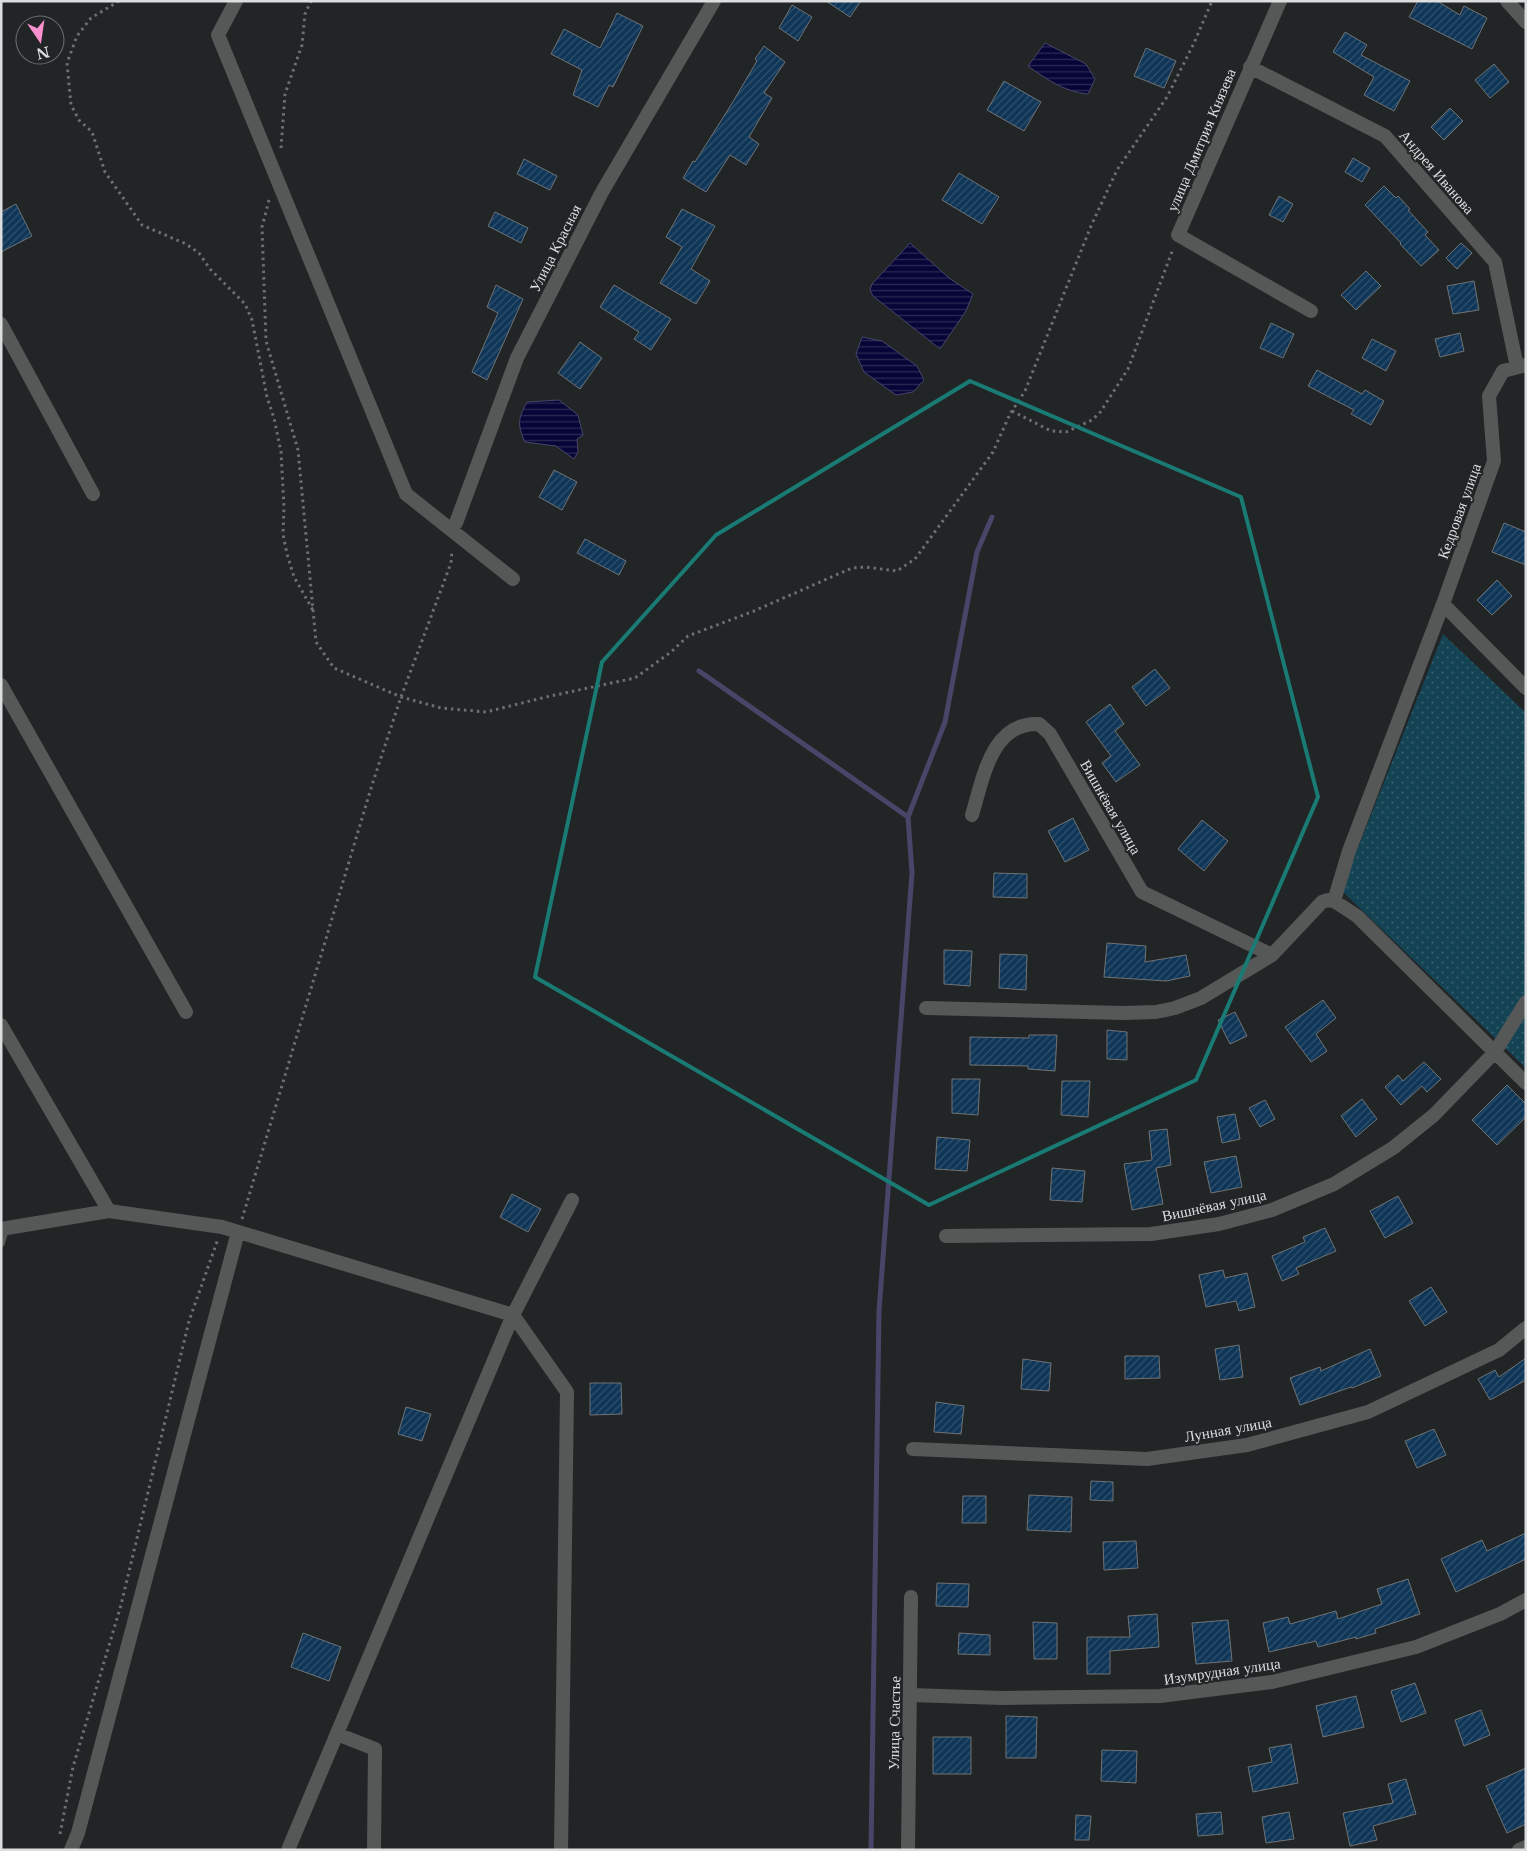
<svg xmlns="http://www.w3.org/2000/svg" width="1527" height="1851" font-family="'Libre Baskerville',serif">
  <defs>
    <pattern id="grass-dots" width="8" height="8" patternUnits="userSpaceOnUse" patternTransform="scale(1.25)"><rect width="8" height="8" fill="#144354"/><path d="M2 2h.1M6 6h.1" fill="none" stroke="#365e6c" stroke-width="1.8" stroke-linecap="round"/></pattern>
    <pattern id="water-rules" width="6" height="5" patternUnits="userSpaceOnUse" patternTransform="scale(1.25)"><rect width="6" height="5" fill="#070537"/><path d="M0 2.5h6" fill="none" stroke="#2b2954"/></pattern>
    <pattern id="building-hatch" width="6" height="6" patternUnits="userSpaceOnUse" patternTransform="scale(1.25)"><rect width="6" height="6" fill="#0f3557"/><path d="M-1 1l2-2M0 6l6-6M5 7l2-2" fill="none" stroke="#31526f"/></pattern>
  </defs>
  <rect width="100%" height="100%" fill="#222526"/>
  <path fill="url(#grass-dots)" d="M1443,634L1526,713V1068L1341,890Z"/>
  <path fill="url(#water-rules)" stroke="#474669" d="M1045,43L1086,64L1095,79L1088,94C1065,92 1046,79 1028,66Z
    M910,243L949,278L973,294L966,311L940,349L873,296L870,290L872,284Z
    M862,337L882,341L917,366L924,380L913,392L896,395L864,372L856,354Z
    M559,400L578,415L583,435L577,439L578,452L574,459L556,446L525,442C517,424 518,419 527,402Z"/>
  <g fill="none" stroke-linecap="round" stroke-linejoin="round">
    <path stroke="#474669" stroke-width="5" d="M699,671L908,817L912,873L879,1311L871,1850
      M908,817L945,722L977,552L992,517"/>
  </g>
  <path fill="url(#building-hatch)" stroke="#707375" d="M826,1H861L850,17Z
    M1418,1H1437L1460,15L1464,6L1487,18L1472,49L1409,17Z
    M792,5L812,17L798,41L779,28Z
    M617,13L643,26L613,87L609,85L598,107L573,95L582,70L551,54L564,29L600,48Z
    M1345,32L1367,45L1361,55L1410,81L1394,111L1364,95L1374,77L1333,52Z
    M764,46L785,62L764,93L772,98L749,137L759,144L746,165L730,155L706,192L683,178L693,161L695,162L731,105L757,61L755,59Z
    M1146,48L1176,61L1164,88L1134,76Z
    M1494,64L1509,82L1490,98L1475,80Z
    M1004,81L1041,102L1024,131L987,110Z
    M1450,108L1463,121L1444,140L1431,127Z
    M1353,158L1370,168L1362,182L1345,172Z
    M524,159L557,176L550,190L517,174Z
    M959,173L999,197L982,224L942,200Z
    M1384,186L1396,198L1398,196L1410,209L1408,210L1428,232L1425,235L1439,250L1421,266L1400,244L1401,243L1365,205Z
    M1279,196L1293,204L1283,222L1269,215Z
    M16,204L32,236L1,252V212Z
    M682,209L715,226L691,269L710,281L696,304L660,283L682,247L666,237Z
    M495,212L528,228L521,243L488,226Z
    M1461,243L1472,253L1457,269L1446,258Z
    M1366,271L1381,286L1356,310L1341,295Z
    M1474,281L1479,310L1453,314L1447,286Z
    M496,285L523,299L487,380L472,372L498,313L487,307Z
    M614,285L671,319L651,350L634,339L639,332L600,307Z
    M1271,323L1294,334L1283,358L1260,348Z
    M1460,333L1464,351L1440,357L1435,339Z
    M1372,339L1396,351L1386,371L1362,358Z
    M580,342L602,358L580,389L558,373Z
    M1317,370L1362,394L1365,390L1384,401L1371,425L1351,414L1354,410L1308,386Z
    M554,470L577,482L562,510L539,497Z
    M1504,523L1526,532V565L1492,552Z
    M585,539L626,561L619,575L577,553Z
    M1497,580L1512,596L1492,615L1477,600Z
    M1155,669L1170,688L1146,706L1132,687Z
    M1110,704L1124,724L1115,731L1140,765L1116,782L1102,763L1111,756L1086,722Z
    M1073,818L1089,850L1065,862L1048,831Z
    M1202,820L1228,841L1204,871L1178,849Z
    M994,873L1027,874V898L993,897Z
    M1107,943L1146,946L1145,962L1186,955L1190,976L1166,981L1104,977Z
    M944,950L972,951L970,986L944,984Z
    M1000,954L1027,955L1026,990L999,988Z
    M1323,1000L1336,1018L1316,1034L1327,1051L1311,1062L1285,1027Z
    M1235,1012L1247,1036L1230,1044L1218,1020Z
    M1107,1030L1127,1032V1060L1107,1059Z
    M1029,1035H1057L1055,1071L1028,1069V1066L970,1065V1037L1029,1038Z
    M1424,1062L1441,1079L1427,1092L1422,1086L1401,1105L1385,1087L1398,1075L1403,1081Z
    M952,1079H980L978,1115L952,1113Z
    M1062,1081H1090L1088,1117L1061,1115Z
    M1507,1085L1526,1104V1117L1497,1145L1472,1120Z
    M1362,1099L1377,1119L1356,1137L1341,1116Z
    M1265,1100L1275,1119L1260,1127L1249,1108Z
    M1235,1114L1240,1139L1222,1143L1217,1117Z
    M1167,1129L1171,1165L1156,1168L1163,1204L1132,1210L1124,1164L1152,1160L1149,1131Z
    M937,1137L970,1140L967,1171L935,1169Z
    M1236,1156L1242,1187L1211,1193L1204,1162Z
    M1052,1168L1085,1171L1082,1202L1050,1200Z
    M512,1194L541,1209L528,1232L500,1217Z
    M1398,1196L1413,1223L1385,1238L1370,1211Z
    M1325,1228L1336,1251L1296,1268L1299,1274L1282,1281L1272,1256L1305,1242L1303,1237Z
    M1223,1270L1225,1278L1247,1273L1255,1307L1239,1311L1236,1301L1206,1307L1199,1275Z
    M1431,1287L1447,1312L1425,1326L1409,1301Z
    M1239,1345L1243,1377L1220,1380L1215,1349Z
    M1370,1349L1381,1376L1352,1388L1351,1387L1300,1405L1290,1378L1320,1367L1321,1371Z
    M1125,1356H1159L1160,1378L1125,1379Z
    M1526,1358V1380L1490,1400L1478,1379L1495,1370L1499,1377Z
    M1023,1359L1051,1363L1049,1391L1021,1389Z
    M590,1383H621L622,1414L590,1415Z
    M936,1402L964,1406L961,1434L934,1432Z
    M406,1407L431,1414L422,1441L398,1434Z
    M1434,1429L1446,1455L1417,1468L1405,1441Z
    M1091,1481L1113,1482V1501L1090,1500Z
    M1029,1495L1072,1497L1071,1532L1027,1530Z
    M963,1496H986V1523H962Z
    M1526,1533V1559L1456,1592L1441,1559L1482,1540L1487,1551Z
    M1136,1541L1138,1568L1104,1570L1103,1542Z
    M1408,1579L1420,1614L1375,1629L1376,1633L1356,1639V1637L1318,1647L1316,1641L1269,1652L1263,1623L1288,1617L1290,1624L1336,1611L1338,1619L1382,1604L1377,1589Z
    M937,1583L969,1584L968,1607L936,1606Z
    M1157,1614L1159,1647L1110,1651V1674H1087V1637H1130L1128,1616Z
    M1228,1620L1232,1661L1196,1664L1192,1623Z
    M1033,1622L1057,1623V1659H1034Z
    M303,1633L341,1647L329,1681L291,1667Z
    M959,1633L990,1635V1655L958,1654Z
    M1415,1683L1426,1713L1401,1722L1391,1691Z
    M1356,1696L1364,1727L1323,1737L1316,1706Z
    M1481,1710L1490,1735L1464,1746L1455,1720Z
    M1006,1716L1037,1717L1036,1758H1006Z
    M933,1737H971V1774H933Z
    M1291,1744L1298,1783L1253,1792L1248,1767L1272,1762L1269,1748Z
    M1102,1750L1137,1751L1136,1783L1101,1781Z
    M1526,1768V1824L1507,1833L1486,1786Z
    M1406,1779L1416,1814L1373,1826L1377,1840L1350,1846L1343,1813L1393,1803L1388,1784Z
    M1221,1812L1223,1834L1198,1836L1196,1814Z
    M1289,1812L1294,1839L1266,1843L1262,1817Z
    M1076,1815L1091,1816L1089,1840H1075Z"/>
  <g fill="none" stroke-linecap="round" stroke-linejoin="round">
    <path stroke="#6d7071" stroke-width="3" stroke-dasharray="2.5 4" stroke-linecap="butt" d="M119,1L91,18L77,36L67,63L71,105L79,120L92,132L105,172L142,225L186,244L199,253L210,269L245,304L252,320L267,397L274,418L281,452L284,507L283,534L287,554L294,577L314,612
      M281,148L285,94L302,45L305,14L311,1
      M269,200L262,227L266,341L298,450L316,642L334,668L401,697L441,708L486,712L546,697L635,678L671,652L688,636L754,611L852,568L865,567L897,571L915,559L993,452L1010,414L1025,391L1091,226L1117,170L1167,97L1194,43L1212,1
      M1012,411L1051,431L1066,432L1090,421L1099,414L1128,369L1173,249
      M242,1219L372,785L401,697L451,563L452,550
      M60,1834L73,1767L121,1605L189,1321L218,1239"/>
    <path stroke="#565858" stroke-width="8" d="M1,1243L5,1229"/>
    <path stroke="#565858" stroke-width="14" d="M236,1L218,35L406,494L513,579
      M1280,1L1178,235L1311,311
      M1507,1L1526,22
      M1250,67L1385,136L1495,262L1517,367
      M1,324L93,494
      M456,523L517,358L602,192L714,1
      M1443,604L1526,688
      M1,685L186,1012
      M972,815C983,779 991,722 1039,724L1050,734L1142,892L1272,955
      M1334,901L1349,851L1443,604L1494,461L1489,396L1503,371L1526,365
      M1334,901L1357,916L1526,1083
      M926,1008L1123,1013L1156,1012L1175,1008L1201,998L1272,955L1322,902L1328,900L1334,901
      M1,1025L109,1211L222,1227L513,1315L567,1392L561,1850
      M1,1229L109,1211
      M946,1236L1151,1234L1219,1224L1272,1210L1334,1184L1393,1148L1434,1115L1495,1052L1526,1002
      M913,1449L1147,1459L1247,1445L1368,1412L1499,1350L1526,1328
      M910,1695L1002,1698L1160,1696L1272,1682L1416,1647L1500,1614L1526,1600
      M337,1734L375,1749L374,1850
      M71,1850L78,1833L238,1232
      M288,1850L513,1315L572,1200
      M908,1850L911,1597
      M1519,1850L1526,1847"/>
  </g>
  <path fill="none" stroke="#197b74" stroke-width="4" stroke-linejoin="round" d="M970,381L1241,497L1318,797L1196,1080L929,1205L535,977L602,662L716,535Z"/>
  <g text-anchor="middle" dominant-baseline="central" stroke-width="4" stroke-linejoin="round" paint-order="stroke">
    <g font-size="15" fill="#dbddde" stroke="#222526">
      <text transform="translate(1201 140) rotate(-67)">улица Дмитрия Князева</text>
      <text transform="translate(1437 172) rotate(49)">Андрея Иванова</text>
      <text transform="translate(555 248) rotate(-63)">Улица Красная</text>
      <text transform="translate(1459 511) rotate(-70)">Кедровая улица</text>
      <text transform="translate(1111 807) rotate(60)">Вишнёвая улица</text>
      <text transform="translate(1214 1205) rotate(-12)">Вишнёвая улица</text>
      <text transform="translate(1228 1429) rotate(-10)">Лунная улица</text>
      <text transform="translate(1222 1671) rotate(-8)">Изумрудная улица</text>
      <text transform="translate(894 1723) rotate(-89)">Улица Счастье</text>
    </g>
  </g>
  <rect width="1527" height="1851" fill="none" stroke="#dbddde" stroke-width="5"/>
  <g transform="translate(40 40) rotate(167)"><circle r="24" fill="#222526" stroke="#6c6f70"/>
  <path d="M0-4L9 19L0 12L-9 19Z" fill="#f790cd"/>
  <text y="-8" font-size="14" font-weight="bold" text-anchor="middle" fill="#dbddde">N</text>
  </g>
</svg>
